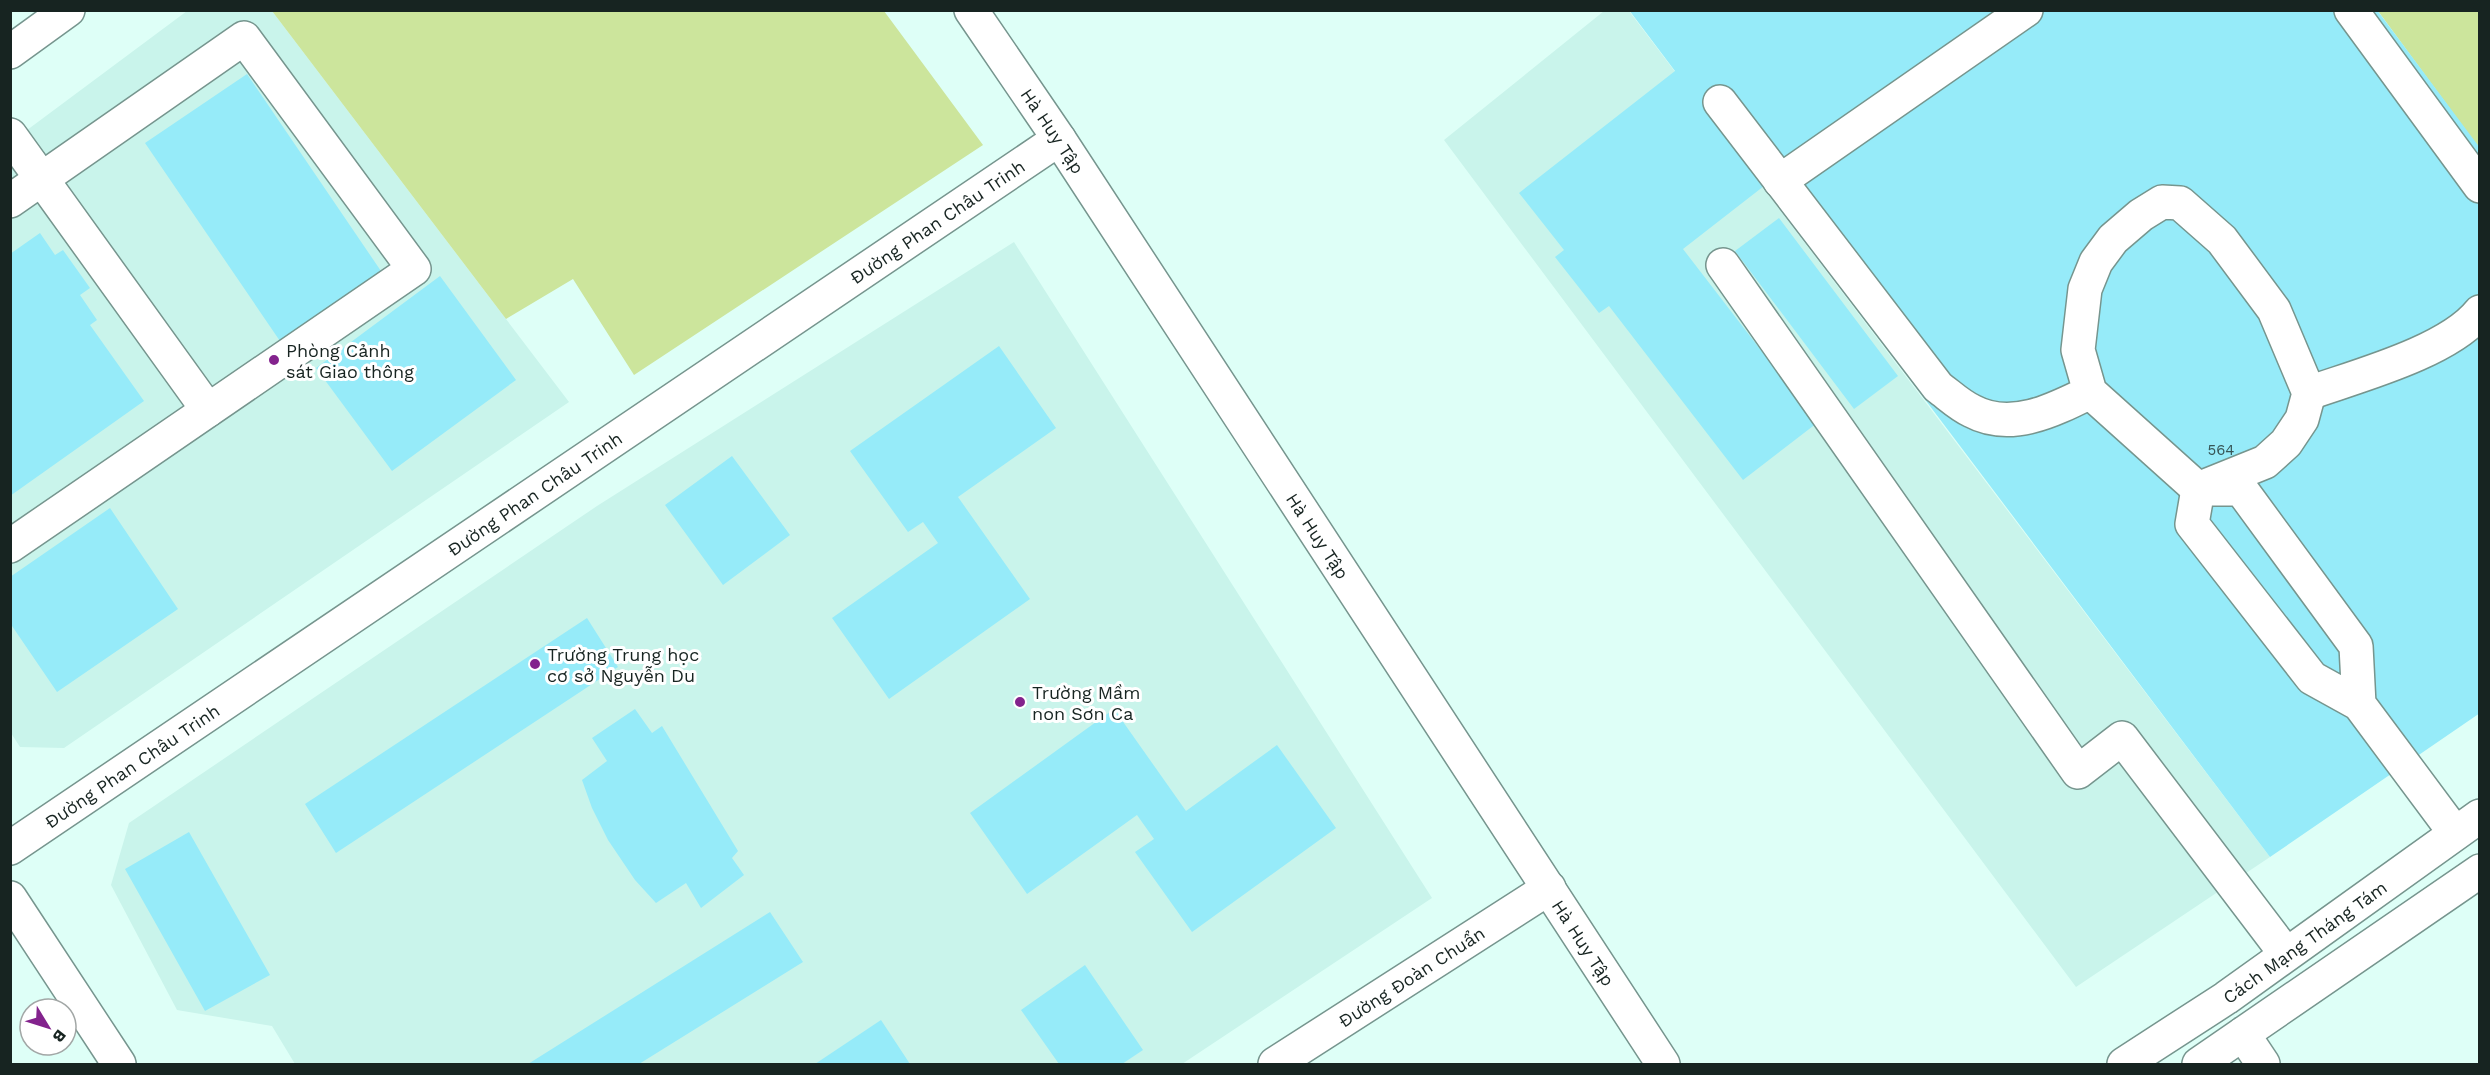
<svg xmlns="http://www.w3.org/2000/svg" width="2490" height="1075" font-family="'Work Sans',sans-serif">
  <rect width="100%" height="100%" fill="#defff7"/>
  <path fill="#c9f4eb" d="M187,11H272L569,402L64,748L20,747L11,733V142Z
    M1604,11H1629L2270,857L2076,987L1444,140Z
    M1014,242L1432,898L1182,1064H295L272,1026L177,1010L111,885L129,823L597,506Z"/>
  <path fill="#cce59c" d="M272,11H884L983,145L634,375L573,279L506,319Z
    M2378,11H2479V148Z"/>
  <path fill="#96ebf9" d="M1629,10H2377L2480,148V713L2270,857L1764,186L1683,249L1817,423L1743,480L1609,306L1599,313L1555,257L1564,250L1519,193L1675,71Z
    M247,74L383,274L282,344L145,143Z
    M1779,218L1898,376L1854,409L1735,251Z
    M40,233L55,255L63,250L90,288L80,295L97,320L90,325L144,401L10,496V254Z
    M440,276L516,380L392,471L316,368Z
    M999,346L1056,428L958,497L1030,599L889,699L832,618L938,543L923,522L908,532L850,451Z
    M732,456L790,535L723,585L665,505Z
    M110,508L178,609L57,692L10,623V577Z
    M587,618L618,667L336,853L305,804Z
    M635,709L652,733L662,726L738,851L732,858L744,875L701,908L686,883L656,903L635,880L608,840L592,808L582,780L607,761L592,738Z
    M1114,709L1186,811L1277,745L1336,828L1192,932L1135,852L1154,839L1137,815L1027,894L970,813Z
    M189,832L270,975L205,1011L125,869Z
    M770,912L803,962L639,1064H528Z
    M1085,965L1143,1050L1122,1064H1059L1021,1010Z
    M881,1020L910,1064H815Z"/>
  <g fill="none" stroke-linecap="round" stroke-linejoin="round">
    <g stroke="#76958e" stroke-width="36">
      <g id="minor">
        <path id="s1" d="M971,10L1059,139L1663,1064"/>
        <path d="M2351,10L2480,186"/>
        <path d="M10,52L68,10"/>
        <path d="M1720,102L1938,387C1949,395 1959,405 1972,411C2011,432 2054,410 2090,392L2198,489L2265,462L2286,443L2302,419L2309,393L2274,310L2222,240L2180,203L2162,202L2141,215L2113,239L2096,262L2085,289L2078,350L2090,392"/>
        <path d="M10,135L208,410"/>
        <path d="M1780,181L2026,10"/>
        <path d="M10,201L244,38L414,269L10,546"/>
        <path d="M1723,265L2078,772L2122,738L2286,954"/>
        <path d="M2309,393C2357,376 2448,352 2480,312"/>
        <path d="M2359,704L2356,646L2241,489H2198L2192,524L2312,678L2359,704L2455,833"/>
        <path id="s2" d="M10,848L1059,139"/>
        <path d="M10,898L119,1064"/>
        <path d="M2243,1034L2263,1064"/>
        <path id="s3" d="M1275,1064L1549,888"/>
      </g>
    </g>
    <g stroke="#76958e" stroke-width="36">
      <g id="major">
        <path id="s4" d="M2124,1064L2226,998L2480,816"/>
        <path d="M2199,1064L2480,871"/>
      </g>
    </g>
    <use href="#minor" stroke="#fff" stroke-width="33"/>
    <use href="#major" stroke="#fff" stroke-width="33"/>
  </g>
  <g fill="#83238d" stroke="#fff" stroke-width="2">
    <circle cx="274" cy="360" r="6"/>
    <circle cx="535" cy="664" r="6"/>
    <circle cx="1020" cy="702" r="6"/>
  </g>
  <g text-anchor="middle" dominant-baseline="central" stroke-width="6" stroke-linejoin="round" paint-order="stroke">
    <g font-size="15" fill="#375657">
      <text x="2221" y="450">564</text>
    </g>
    <g font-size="18" fill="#172421" stroke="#fff">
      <text stroke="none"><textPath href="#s1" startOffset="146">Hà Huy Tập</textPath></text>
      <text stroke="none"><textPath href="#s2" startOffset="1119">Đường Phan Châu Trinh</textPath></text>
      <text stroke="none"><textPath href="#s2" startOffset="633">Đường Phan Châu Trinh</textPath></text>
      <text stroke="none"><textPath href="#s1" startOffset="630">Hà Huy Tập</textPath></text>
      <text stroke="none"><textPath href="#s2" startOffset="147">Đường Phan Châu Trinh</textPath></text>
      <text stroke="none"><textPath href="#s4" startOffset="218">Cách Mạng Tháng Tám</textPath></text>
      <text stroke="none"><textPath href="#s1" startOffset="1116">Hà Huy Tập</textPath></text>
      <text stroke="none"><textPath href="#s3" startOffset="162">Đường Đoàn Chuẩn</textPath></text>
    </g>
    <g font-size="18" fill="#172421" stroke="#fff" text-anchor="start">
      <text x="286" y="350">Phòng Cảnh<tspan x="286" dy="21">sát Giao thông</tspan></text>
      <text x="547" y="654">Trường Trung học<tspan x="547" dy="21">cơ sở Nguyễn Du</tspan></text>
      <text x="1032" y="692">Trường Mầm<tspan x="1032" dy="21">non Sơn Ca</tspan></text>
    </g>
  </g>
  <rect width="2490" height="1075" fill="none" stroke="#172421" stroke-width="24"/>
  <g transform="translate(48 1027) rotate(128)"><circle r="28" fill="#ffffff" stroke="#a2a7a6" stroke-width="1.5"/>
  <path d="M0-4.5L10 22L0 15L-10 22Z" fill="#83238d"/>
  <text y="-9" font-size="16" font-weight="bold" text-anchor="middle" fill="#172421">B</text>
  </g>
</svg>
